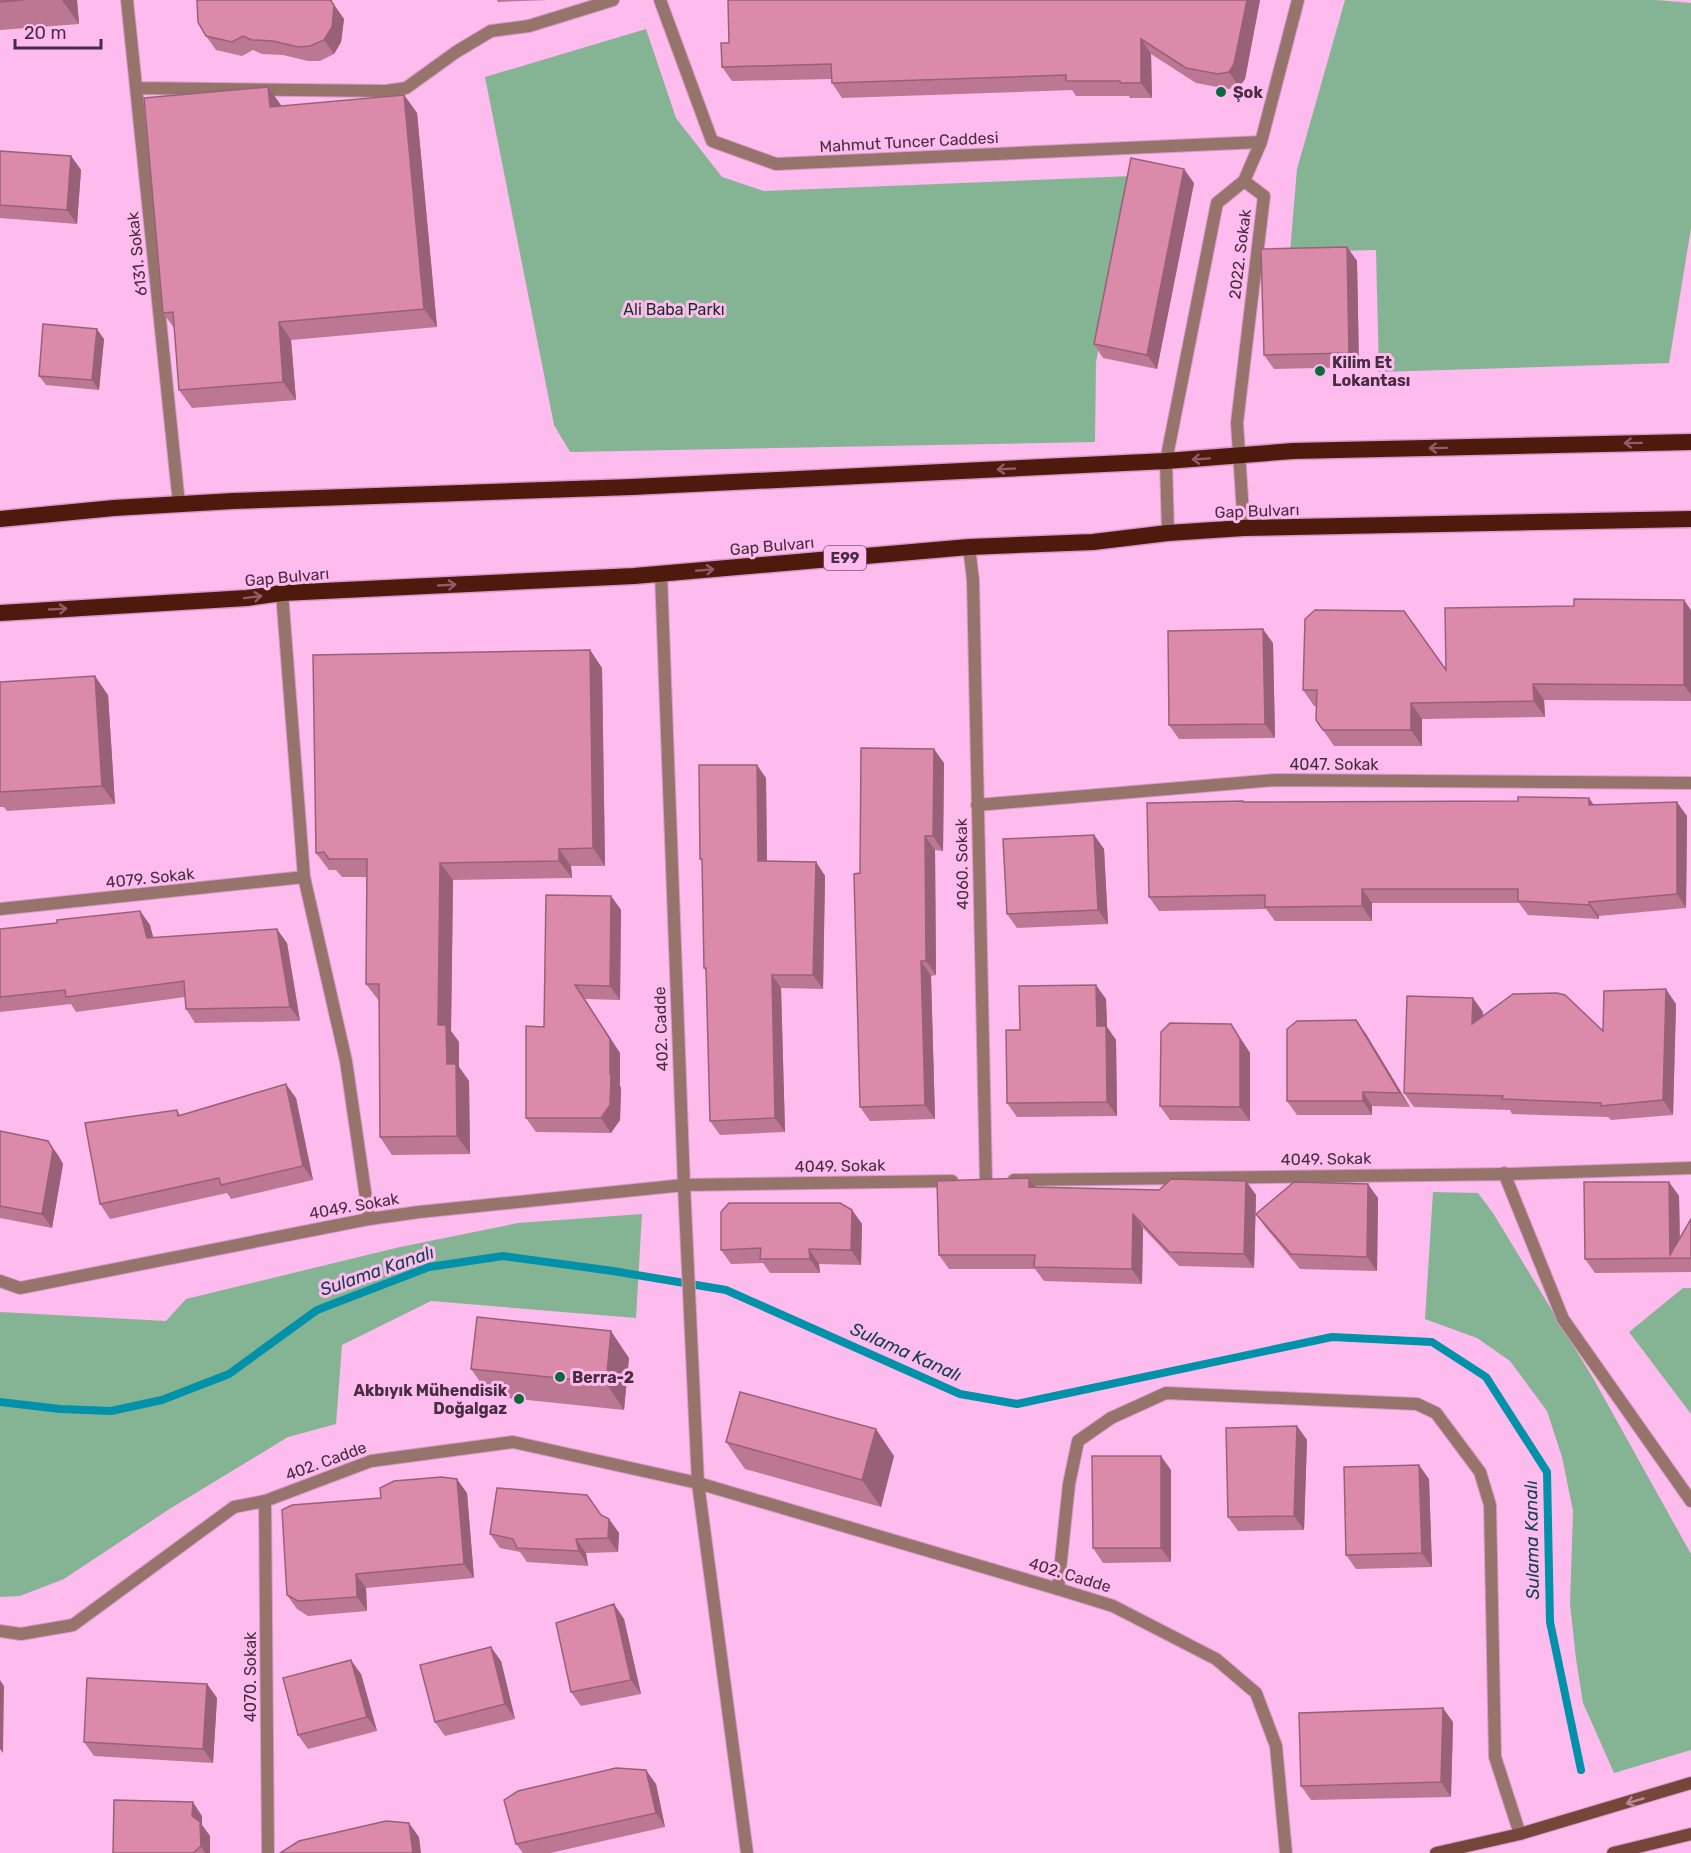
<svg xmlns="http://www.w3.org/2000/svg" width="1691" height="1853" font-family="Rubik,sans-serif">
  <rect width="100%" height="100%" fill="#febbee"/>
  <path fill="#85b494" d="M1345,0H1656L1691,3V228L1669,363L1379,372L1376,250L1290,252L1297,169Z
    M646,29L676,118L722,177L764,191L1132,176L1096,362L1095,442L570,452L554,425L485,77Z
    M1433,1192L1478,1193L1493,1213L1593,1378L1691,1554V1750L1614,1773L1583,1703L1576,1659L1570,1604L1573,1511L1562,1457L1547,1411L1510,1361L1477,1338L1425,1319Z
    M642,1214L636,1318L431,1301L342,1345L336,1424L288,1437L171,1508L64,1579L20,1596L0,1597V1312L166,1321L186,1299L400,1247L518,1223Z
    M1683,1288H1691V1414L1629,1332Z"/>
  <g fill="none" stroke-linecap="round" stroke-linejoin="round">
    <path stroke="#0191a9" stroke-width="8" d="M0,1402L60,1409L111,1411L162,1400L229,1374L317,1310L429,1267L503,1256L613,1271L726,1290L960,1394L1017,1404L1332,1337L1432,1342L1486,1377L1547,1472L1550,1622L1581,1770"/>
    <g stroke="#d69cc8" stroke-width="14">
      <path id="minor" d="M127,0L179,504
        M660,0L712,141L776,164L1261,142
        M136,88L386,91L406,88L456,52L491,31L529,26L613,0
        M1244,528L1237,423L1264,196L1244,181L1261,142L1298,0
        M1168,533L1166,461L1217,203L1244,181
        M969,547L973,580L986,1181
        M282,593L304,877L346,1061L369,1219
        M977,805L1276,780L1691,783
        M0,909L304,877
        M1504,1173L1563,1319L1691,1501
        M1014,1180L1510,1174L1691,1168
        M0,1281L20,1288L369,1219L419,1212L684,1185L952,1181
        M265,1501L268,1853
        M1058,1589L1069,1484L1078,1441L1111,1418L1166,1393L1417,1404L1436,1413L1480,1472L1490,1505L1495,1757L1520,1834"/>
    </g>
    <g stroke="#d69cc8" stroke-width="14">
      <path id="tertiary" d="M661,574L684,1185L698,1483L747,1853
        M0,1631L21,1634L73,1625L234,1507L265,1501L371,1461L513,1442L698,1483L1058,1589L1113,1606L1216,1659L1256,1693L1276,1746L1286,1853"/>
    </g>
    <g stroke="#d69cc8" stroke-width="14">
      <path id="secondary" d="M1436,1853L1520,1834L1691,1783
        M1613,1853L1691,1834"/>
    </g>
    <g stroke="#d69cc8" stroke-width="19">
      <path id="trunk" d="M0,519L114,508L233,501L632,487L1166,461L1293,451L1691,442
        M0,613L247,598L282,593L634,576L969,547L1093,542L1168,533L1244,528L1691,519"/>
    </g>
    <use href="#minor" stroke="#96746b" stroke-width="12"/>
    <use href="#tertiary" stroke="#96746b" stroke-width="12"/>
    <use href="#secondary" stroke="#76463b" stroke-width="12"/>
    <use href="#trunk" stroke="#4e1a0e" stroke-width="16"/>
  </g>
  <path fill="#bc7792" d="M0,0H77L79,24L0,30Z
    M497,0H548L498,2Z
    M728,0H1260L1245,79L1239,87L1228,89L1196,83L1151,54L1152,98H1130L1129,96H1076L1072,90L842,98L832,83V79L732,81L722,67L729,43Z
    M332,2L344,19L341,42L334,54L320,61H308L283,55L262,54L253,50L242,56L216,50L206,36Z
    M404,95L417,113L437,327L291,340L296,400L192,408L179,390L175,329L163,313L281,105V106Z
    M0,151L71,156L81,170L77,224L0,218Z
    M1194,183L1157,369L1103,358L1094,344Z
    M1347,247L1357,261L1359,367L1274,369L1264,355Z
    M104,339L99,390L46,385L39,376Z
    M1691,610V701L1544,700L1545,717L1422,719V746H1334L1316,720L1317,706H1314L1303,690L1446,670Z
    M1273,643L1275,738L1179,739L1169,725Z
    M590,650L602,668L605,866H571L572,878L453,880L451,1031L459,1042V1067L469,1081L470,1154L392,1155L380,1137L379,1001L366,984V877H342L336,870H329L316,853Z
    M0,682L108,695L115,804L7,811L4,807H0Z
    M944,763L943,851L935,850L936,975L931,976L935,1119L870,1121L860,1107V873Z
    M766,778L767,861L816,862L825,876L823,989L781,988L785,1132L720,1135L710,1121L706,971L704,968L702,862L700,859Z
    M1243,801L1244,802L1594,805L1687,816L1686,908L1599,916V919L1528,915L1519,903H1372V921H1275L1266,909L1159,911L1149,897Z
    M1094,835L1104,849L1108,924L1017,928L1007,914Z
    M611,896L621,910L620,1000L585,999L620,1053V1086L621,1088L620,1120L611,1133L536,1132L526,1118L544,1027Z
    M140,911L150,925L153,938L287,943L300,1021L195,1023L186,1009L185,997L76,1012L71,1004L0,1012V929L57,923Z
    M1106,999L1107,1027L1116,1040L1117,1116L1017,1117L1007,1103L1020,1030Z
    M1676,1004L1673,1115L1611,1120L1608,1117L1512,1114L1510,1110L1414,1107L1404,1093L1483,1012L1482,1016L1603,1031Z
    M1356,1020L1366,1034L1410,1107L1372,1106V1115H1297L1287,1101Z
    M1241,1039L1250,1053V1121L1170,1120L1160,1106Z
    M296,1098L313,1180L231,1199L227,1193L110,1219L100,1204L177,1110L180,1115Z
    M0,1131L58,1155L63,1164L52,1228L0,1218Z
    M1029,1178L1036,1187L1159,1190L1246,1181L1256,1195L1254,1268L1179,1266L1143,1228L1142,1284L1044,1281L1035,1269H949L939,1255Z
    M1669,1182L1679,1196L1680,1239L1691,1219V1272L1595,1273L1585,1259Z
    M1378,1198L1377,1271L1300,1269L1266,1228L1256,1214Z
    M852,1210L862,1224L861,1265L819,1264L820,1273H770L763,1263L731,1264L721,1250Z
    M629,1358L624,1410L490,1396L471,1369Z
    M1297,1426L1307,1440L1304,1530L1238,1531L1228,1517Z
    M726,1442L894,1456L881,1507L745,1469Z
    M1171,1470V1562L1103,1563L1093,1548Z
    M1429,1479L1432,1567L1356,1569L1346,1555Z
    M467,1493L474,1578L366,1588L367,1611L308,1616L297,1609L287,1595Z
    M601,1515L609,1519L619,1533L618,1552L586,1553L588,1566L527,1562L520,1552L500,1548L490,1534Z
    M624,1619L641,1694L581,1706L571,1692Z
    M501,1661L515,1719L445,1736L435,1722Z
    M361,1674L377,1731L308,1749L298,1735Z
    M207,1684L217,1698L213,1763L94,1756L84,1742Z
    M1453,1722L1451,1797L1311,1800L1301,1786Z
    M656,1784L665,1827L550,1853H523L516,1844Z
    M202,1816V1825L210,1836V1853H113Z"/>
  <path fill="#996177" d="M62,0H77L79,24Z
    M330,0H332V2L344,19L341,42L334,54L324,40Z
    M1247,0H1260L1245,79L1239,87L1229,72Z
    M1141,39L1151,54L1152,98L1141,83Z
    M268,87L281,105L283,125L270,107Z
    M404,95L417,113L437,327L424,309Z
    M71,156L81,170L77,224L67,210Z
    M1184,169L1194,183L1157,369L1147,355Z
    M1347,247L1357,261L1359,367L1349,353Z
    M279,322L291,340L296,400L283,382Z
    M97,329L104,339L99,390L92,380Z
    M1684,600L1691,610V695L1684,685Z
    M1263,629L1273,643L1275,738L1265,724Z
    M590,650L602,668L605,866L593,848Z
    M95,676L108,695L115,804L102,786Z
    M1533,684L1544,700L1545,717L1534,701Z
    M1411,703L1422,719V746L1411,730Z
    M934,749L944,763L943,851L933,836Z
    M757,765L766,778L767,874L758,861Z
    M1589,798L1599,812L1589,805Z
    M1677,802L1687,816L1686,908L1677,894Z
    M1094,835L1104,849L1108,924L1098,910Z
    M925,836L935,850L936,975L926,961Z
    M559,849L571,866L572,878L559,861Z
    M816,862L825,876L823,989L813,975Z
    M440,863L453,880L451,1031L459,1042V1067L469,1081L470,1154L457,1136L438,1025Z
    M1362,889L1372,903V921L1362,906Z
    M611,896L621,910L620,1000L610,986Z
    M1589,902L1599,916V919L1589,905Z
    M140,911L150,925L157,952L147,938Z
    M277,929L287,943L300,1021L290,1007Z
    M921,961L931,976L935,1119L925,1105Z
    M772,975L781,988L785,1132L775,1118Z
    M575,985L620,1053V1086L621,1088L620,1120L611,1133L601,1118L610,1074Z
    M1096,985L1106,999L1107,1027L1116,1040L1117,1116L1107,1102L1097,1026Z
    M1666,989L1676,1004L1673,1115L1663,1100Z
    M1473,998L1483,1012L1482,1038L1472,1024Z
    M1356,1020L1366,1034L1410,1107L1400,1093Z
    M1231,1024L1250,1053V1121L1240,1107Z
    M286,1084L296,1098L313,1180L303,1166Z
    M1363,1092L1372,1106V1115L1363,1101Z
    M48,1141L58,1155L63,1164L52,1228L42,1214Z
    M1029,1178L1039,1192L1029,1187Z
    M1246,1181L1256,1195L1254,1268L1244,1254Z
    M1669,1182L1679,1196L1680,1258L1670,1255Z
    M1368,1184L1378,1198L1377,1271L1367,1257Z
    M852,1210L862,1224L861,1265L851,1250Z
    M1133,1214L1143,1228L1142,1284L1132,1269Z
    M809,1249L819,1264L820,1273L810,1259Z
    M611,1331L629,1358L624,1410L606,1383Z
    M1297,1426L1307,1440L1304,1530L1294,1516Z
    M876,1429L894,1456L881,1507L862,1480Z
    M1161,1456L1171,1470V1562L1161,1548Z
    M1419,1465L1429,1479L1432,1567L1422,1553Z
    M457,1479L467,1493L474,1578L464,1564Z
    M609,1519L619,1533L618,1552L608,1538Z
    M576,1539L586,1553L588,1566L579,1551Z
    M356,1574L366,1588L367,1611L357,1597Z
    M614,1604L624,1619L641,1694L631,1680Z
    M491,1647L501,1661L515,1719L505,1704Z
    M351,1660L361,1674L377,1731L367,1717Z
    M0,1680L4,1686L3,1753L0,1749Z
    M207,1684L217,1698L213,1763L203,1749Z
    M1443,1708L1453,1722L1451,1797L1441,1782Z
    M646,1770L656,1784L665,1827L656,1813Z
    M193,1802L202,1816V1825L210,1836V1853H205L201,1846L192,1816Z
    M409,1823L419,1837L421,1853H413Z"/>
  <path fill="#db8aaa" stroke="#996177" stroke-width="1.5" d="M0,0H23L0,2Z
    M197,0H330L334,5L332,27L324,40L310,46L298,47L273,41L252,40L243,36L232,42L206,36L198,22Z
    M728,0H1247L1234,64L1229,72L1218,74L1186,68L1141,39V83H1120V81H1066V75L832,83L831,64L722,67L721,43H729Z
    M268,87L270,107L404,95L424,309L279,322L283,382L179,390L173,312L163,313L144,98Z
    M0,151L71,156L67,210L0,205Z
    M1131,158L1184,169L1147,355L1094,344Z
    M1347,247L1349,353L1264,355L1261,249Z
    M43,324L97,329L92,380L39,376Z
    M1574,599L1684,600V685L1533,684L1534,701L1411,703V730H1323L1316,720L1317,690H1303L1305,619L1315,610L1404,611L1446,670L1445,608L1574,606Z
    M1263,629L1265,724L1169,725L1168,631Z
    M590,650L593,848L559,849V861L440,863L438,1025H446L447,1064H456L457,1136L380,1137L379,984H366L367,859H329L324,852L316,853L313,655Z
    M95,676L102,786L0,792V682Z
    M861,748L934,749L933,836H925L926,961H921L925,1105L860,1107L854,874L860,873Z
    M699,765H757L758,861L816,862L813,975H772L775,1118L710,1121L706,968H704L702,859H700Z
    M1518,797L1589,798V805L1677,802V894L1589,902V905L1518,901V889H1362V906L1265,907V895L1149,897L1147,803L1243,801V802L1518,801Z
    M1094,835L1098,910L1007,914L1003,839Z
    M546,895L611,896L610,986L575,985L610,1039V1074H611L610,1105L601,1118H526V1026L544,1027Z
    M140,911L147,938L277,929L290,1007L186,1009L184,981L66,997L65,990L0,997V929L57,923V920Z
    M1096,985L1097,1026H1106L1107,1102L1007,1103L1006,1030H1020L1019,986Z
    M1666,989L1663,1100L1601,1106V1103L1502,1099L1503,1096L1404,1093L1407,996L1473,998L1472,1024L1513,994L1557,993L1565,995L1603,1031L1604,991Z
    M1356,1020L1400,1093L1363,1092V1101H1287V1029L1297,1021Z
    M1170,1023L1231,1024L1240,1039V1107L1160,1106L1161,1032Z
    M286,1084L303,1166L221,1185L219,1178L100,1204L85,1123L177,1110L178,1116Z
    M0,1131L48,1141L53,1150L42,1214L0,1206Z
    M1029,1178V1187L1159,1190L1171,1179L1246,1181L1244,1254L1169,1252L1133,1214L1132,1269L1034,1267L1035,1255H939L937,1181Z
    M1294,1182L1368,1184L1367,1257L1291,1254L1256,1214Z
    M1584,1182H1669L1670,1255L1691,1219V1258L1585,1259Z
    M729,1203H840L852,1210L851,1250L809,1249L810,1259H760L761,1248L721,1250V1212Z
    M477,1317L611,1331L606,1383L471,1369Z
    M740,1392L876,1429L862,1480L726,1442Z
    M1297,1426L1294,1516L1228,1517L1226,1428Z
    M1092,1456H1161V1548H1093Z
    M1419,1465L1422,1553L1346,1555L1344,1467Z
    M441,1477L457,1479L464,1564L356,1574L357,1597L298,1601L287,1595L282,1510L292,1505L381,1498L380,1488L394,1481Z
    M497,1488L587,1495L601,1515L609,1519L608,1538L576,1539L579,1551L517,1548L513,1539L490,1534Z
    M614,1604L631,1680L571,1692L556,1623Z
    M491,1647L505,1704L435,1722L420,1665Z
    M351,1660L367,1717L298,1735L283,1678Z
    M87,1678L207,1684L203,1749L84,1742Z
    M1443,1708L1441,1782L1301,1786L1299,1713Z
    M616,1768L646,1770L656,1813L516,1844L504,1800L518,1791Z
    M114,1800L193,1802L192,1816L200,1822L201,1846L193,1853H113Z
    M386,1821L409,1823L413,1853H280L299,1841Z"/>
  <defs><path id="oneway-shaft" d="M-6 0H5M1.5-3L5.5 0L1.5 3" fill="none" stroke-width="1.6" stroke-linecap="round" stroke-linejoin="round" transform="scale(1.5)"/></defs>
  <g stroke="#945a68">
    <use href="#oneway-shaft" transform="translate(1633 443) rotate(179)"/>
    <use href="#oneway-shaft" transform="translate(1438 448) rotate(179)"/>
    <use href="#oneway-shaft" transform="translate(1201 459) rotate(176)"/>
    <use href="#oneway-shaft" transform="translate(1006 469) rotate(177)"/>
    <use href="#oneway-shaft" transform="translate(705 570) rotate(-5)"/>
    <use href="#oneway-shaft" transform="translate(447 585) rotate(-3)"/>
    <use href="#oneway-shaft" transform="translate(253 597) rotate(-7)"/>
    <use href="#oneway-shaft" transform="translate(58 609) rotate(-3)"/>
  </g>
  <use stroke="#c1869d" href="#oneway-shaft" transform="translate(1635 1801) rotate(163)"/>
  <g fill="#0d683b" stroke="#febbee" stroke-width="2">
    <circle cx="1221" cy="92" r="6"/>
    <circle cx="1320" cy="371" r="6"/>
    <circle cx="560" cy="1377" r="6"/>
    <circle cx="519" cy="1399" r="6"/>
  </g>
  <g text-anchor="middle" dominant-baseline="central" stroke-width="6" stroke-linejoin="round" paint-order="stroke">
    <rect fill="#febbee" stroke="#7e5875" stroke-width="1.5" x="824" y="546" width="42" height="24" rx="4.5"/>
    <g font-size="15" font-weight="bold" fill="#472d41">
      <text x="845" y="558">E99</text>
    </g>
    <g font-size="16" font-weight="bold" fill="#472d41" stroke="#febbee" text-anchor="start">
      <text x="1233" y="92">Şok</text>
      <text x="1332" y="362">Kilim Et<tspan x="1332" dy="18">Lokantası</tspan></text>
      <text x="572" y="1377">Berra-2</text>
      <text x="507" y="1390" text-anchor="end">Akbıyık Mühendisik<tspan x="507" dy="18">Doğalgaz</tspan></text>
    </g>
    <g font-size="16" fill="#472d41" stroke="#febbee">
      <text transform="translate(909 142) rotate(-3)">Mahmut Tuncer Caddesi</text>
      <text transform="translate(137 254) rotate(-96)">6131. Sokak</text>
      <text transform="translate(1240 254) rotate(-83)">2022. Sokak</text>
      <text transform="translate(1257 511) rotate(-2)">Gap Bulvarı</text>
      <text transform="translate(772 546) rotate(-5)">Gap Bulvarı</text>
      <text transform="translate(287 577) rotate(-5)">Gap Bulvarı</text>
      <text x="1334" y="764">4047. Sokak</text>
      <text transform="translate(962 864) rotate(-91)">4060. Sokak</text>
      <text transform="translate(150 878) rotate(-6)">4079. Sokak</text>
      <text transform="translate(661 1029) rotate(-92)">402. Cadde</text>
      <text transform="translate(1326 1159) rotate(-1)">4049. Sokak</text>
      <text transform="translate(840 1166) rotate(-1)">4049. Sokak</text>
      <text transform="translate(354 1206) rotate(-10)">4049. Sokak</text>
      <text transform="translate(326 1461) rotate(-20)">402. Cadde</text>
      <text transform="translate(1070 1575) rotate(17)">402. Cadde</text>
      <text transform="translate(250 1677) rotate(-90)">4070. Sokak</text>
    </g>
    <g font-size="16" fill="#10321e" stroke="#febbee">
      <text x="674" y="309">Ali Baba Parkı</text>
    </g>
    <g font-size="18" font-style="italic" fill="#11434e" stroke="#febbee">
      <text transform="translate(377 1271) rotate(-19)">Sulama Kanalı</text>
      <text transform="translate(906 1352) rotate(24)">Sulama Kanalı</text>
      <text transform="translate(1532 1540) rotate(-91)">Sulama Kanalı</text>
    </g>
  </g>
  <path d="M15 39v9h86v-9" fill="none" stroke="#472d41" stroke-width="3"/>
  <text x="24" y="39" font-size="18" fill="#472d41" stroke="#febbee" stroke-width="4.5" paint-order="stroke">20 m</text>
</svg>
